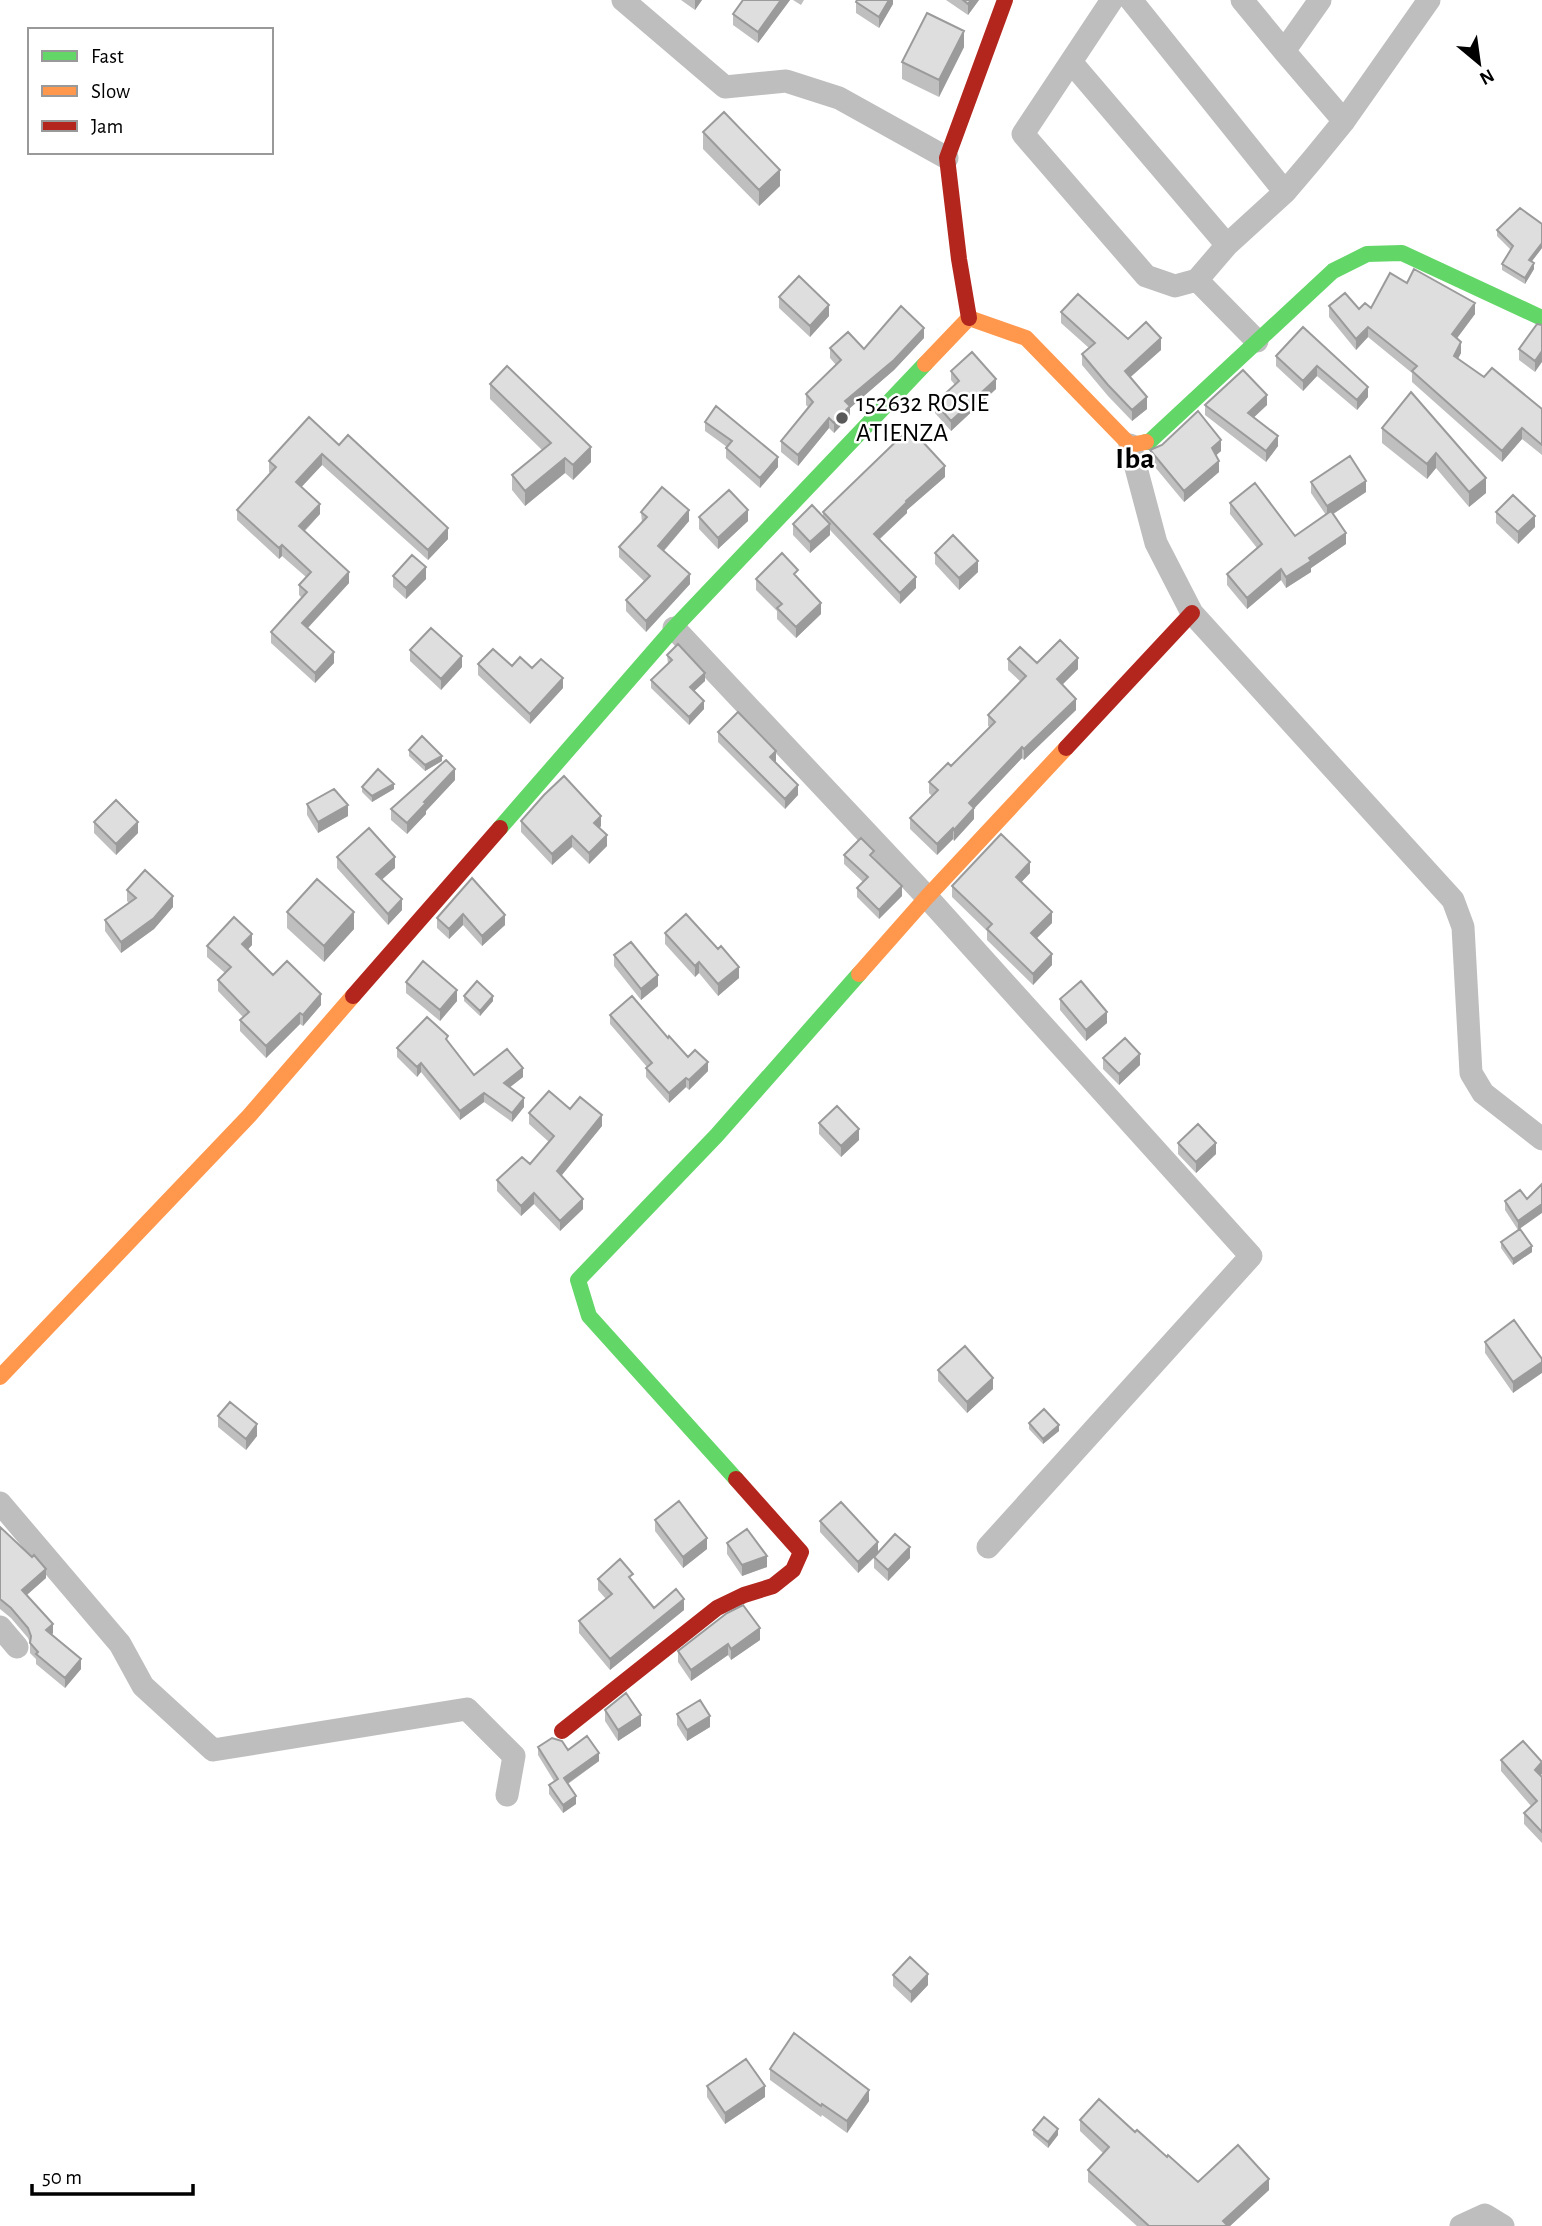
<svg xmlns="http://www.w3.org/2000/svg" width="1542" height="2226" font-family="'Alegreya Sans',sans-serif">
  <rect width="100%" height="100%" fill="#fff"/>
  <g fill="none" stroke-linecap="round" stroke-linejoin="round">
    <path stroke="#bebebe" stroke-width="23" d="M623,0L725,87L786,81L839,98L947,158
      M1112,0L1023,134L1146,276L1175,286L1197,280L1227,245L1285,192L1313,159L1344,121L1429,0
      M1131,0L1285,192
      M1242,0L1284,51
      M1320,0L1284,51L1344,121
      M1071,62L1227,245
      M1197,280L1257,341
      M1130,445L1156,543L1192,613L1453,900L1463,927L1471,1073L1483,1093L1542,1139
      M674,628L927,897L1251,1256L988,1547
      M0,1503L120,1644L143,1686L213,1750L467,1709L514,1756L507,1795
      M0,1627L17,1647
      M1461,2226L1485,2215L1503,2226"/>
    <path stroke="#63d668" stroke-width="16" d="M1146,442H1149L1333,271L1367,254L1402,253L1542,318
      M500,828L674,628L925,364
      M736,1479L589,1316L578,1280L717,1135L859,974"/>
    <path stroke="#ff974d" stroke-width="16" d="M925,364L969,318L1026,338L1130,445L1146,442
      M859,974L927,897L1066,748
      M0,1377L249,1116L353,996"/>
    <path stroke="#b3261e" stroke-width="16" d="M969,318L959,259L947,158L1005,0
      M1066,748L1192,613
      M353,996L500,828
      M562,1731L717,1608L744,1595L773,1586L793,1570L801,1552L736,1479"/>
  </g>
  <path fill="#bfbfbf" d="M681,0H702L695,10Z
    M743,0H790L758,43L733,25V14Z
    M793,0H804L801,5Z
    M893,0V4L879,28L856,13V2Z
    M946,0H979L968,15Z
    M964,47L939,97L902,79V62Z
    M703,132L780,186L759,206L703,149Z
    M1497,230L1542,248L1532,261L1534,269L1525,284L1502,270V264L1511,250L1497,236Z
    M1407,283L1475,314L1457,338L1461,353L1458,359L1484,377L1542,409V455L1522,439L1502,462L1412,382V373L1368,337L1356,350L1329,317V306L1359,309L1371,308Z
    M779,297L829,316L810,337L779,308Z
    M1061,312L1128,339L1161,350L1130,377L1147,409L1132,421L1108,396L1082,365V354L1089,348L1061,323Z
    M1537,324L1535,372L1519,360V349Z
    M1303,327L1368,397L1357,410L1317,376L1303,391L1276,366V356Z
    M924,338L894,370L850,408V416L834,433L829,428L798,466L781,452V441L808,407L806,405V394L836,365L830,358V348L864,349Z
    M951,371L996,389L951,431L935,413V403L955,385L951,380Z
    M490,384L591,462L573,480L565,473L525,506L512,490V475L542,450L490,399Z
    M1411,392L1486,493L1469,507L1436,468L1427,479L1382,443V428Z
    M1205,405H1267L1254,417L1278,446L1266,462L1205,415Z
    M705,422L778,467L760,488L726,458V448L727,447L705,431Z
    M339,445L448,539L428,560L322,465L301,487L320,514L305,531L349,583L308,628L334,663L315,683L271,643V632L302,598L299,595V585L306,577L282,556L279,559L237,520V510L270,473L269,472V461Z
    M1150,450L1221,451L1216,455L1219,472L1184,502L1150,461Z
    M945,477L907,510V513L880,539L916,588L900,604L830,530V535L810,553L793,535V524L823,517V512Z
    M1311,482L1366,492L1333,514L1346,544L1311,568V572L1286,588L1281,580L1247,609L1227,585V574L1257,548L1230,514V503L1295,536L1326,515L1311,493Z
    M641,512L689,521L664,551L690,584L646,632L626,611V600L644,581L619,557V547L642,523Z
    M1496,512L1535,527L1518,544L1496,523Z
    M699,517L748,521L718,549L699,529Z
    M935,553L978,572L959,590L935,564Z
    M393,576L426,579L406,599L393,587Z
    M756,579H798L821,614L796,638L777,619V611L756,590Z
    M410,650L462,667L441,690L410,661Z
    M667,655L705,681L694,691L704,709L689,725L651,688V680L668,664Z
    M1008,659L1078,669L1062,685L1076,710L1024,760L1022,758L974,808V819L954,841L953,839L937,855L910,829V818L932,796L929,793V782L951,766L990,727L988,726V715L1021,682L1008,670Z
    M478,664L512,666L532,668L563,688L530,724L478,675Z
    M718,732L776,761L775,762L798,795L785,809L718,742Z
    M409,750L442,761L425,771L409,756Z
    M455,780L426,811V814L407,834L391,820V809Z
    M362,787L394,789L372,802L362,792Z
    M307,804L348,816L318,833L307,815Z
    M521,821L601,826L600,828L607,846L589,864L572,847L552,865L521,832Z
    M94,822L138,833L116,855L94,833Z
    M844,855L874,859L902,896L879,919L857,897V888L863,882L844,864Z
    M337,857L395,868L382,879L402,910L388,925L337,868Z
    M1030,873L1021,882L1052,923L1036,939L1052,965L1033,985L987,940V931L952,897V886Z
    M472,878L505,925L482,946L463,925L449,939L437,928V918Z
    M127,890L173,907L154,929L121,953L105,931V920L129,903L127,901Z
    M287,912L354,929L324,962L287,928Z
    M665,933L739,978L718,996L699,973L695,977L665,944Z
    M252,945L247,950L273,975L321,1005L303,1026L300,1024L266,1058L240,1031V1020L243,1017L218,991V980L225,973L207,957V946Z
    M614,955L658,986L641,1000L614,966Z
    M406,982L457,1001L440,1021L406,993Z
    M464,996L493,1001L480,1016L464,1001Z
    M1060,999L1107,1023L1086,1041L1060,1010Z
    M610,1015L668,1038L688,1057L708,1071L689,1090L686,1087L669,1103L646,1077V1068L647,1067L610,1024Z
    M448,1043L474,1075L523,1077L510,1087L524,1107L512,1122L484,1102L460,1120L421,1072L417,1077L397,1057V1048Z
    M1103,1058L1140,1065L1119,1085L1103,1069Z
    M570,1109L602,1126L561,1176L583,1209L560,1231L534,1204L521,1216L497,1191V1180L530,1164L549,1142L529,1124V1113Z
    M819,1123L859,1140L841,1157L819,1134Z
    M1178,1143L1216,1154L1196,1173L1178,1154Z
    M1527,1199L1518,1230L1505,1210V1201Z
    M1501,1242L1532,1252L1513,1265L1501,1248Z
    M1485,1342L1542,1359L1513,1393L1485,1353Z
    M938,1370L993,1389L967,1413L938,1381Z
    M218,1416L257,1436L246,1450L218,1427Z
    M1029,1423L1059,1431L1043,1444L1029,1429Z
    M655,1520L707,1549L683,1568L655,1531Z
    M820,1521L878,1552L910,1558L888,1581L874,1568V1558L858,1573L820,1532Z
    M0,1527L46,1578L27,1595L53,1633L52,1635L81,1669L65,1688L36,1664V1659L30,1653V1643L28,1638L11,1618L0,1609Z
    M727,1543L767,1567L742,1576L727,1554Z
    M598,1579L633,1582L654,1608L684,1610L610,1670L579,1633V1621L606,1599L598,1590Z
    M760,1640L731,1660L728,1655L691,1681L678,1662V1651Z
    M605,1710L641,1726L618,1741L605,1721Z
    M677,1714L710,1727L687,1741L677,1725Z
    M538,1747L568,1750L599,1761L568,1784L576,1804L563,1813L549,1794V1785L554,1781L538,1755Z
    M1501,1760L1542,1777V1843L1524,1824V1813L1531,1806L1501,1771Z
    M893,1975L928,1985L911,2003L893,1986Z
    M770,2069L869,2101L847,2133L822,2115L821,2117L770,2080Z
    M707,2086L765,2097L725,2124L707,2097Z
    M1080,2120L1135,2132L1198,2182L1269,2190L1230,2226H1137L1088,2182V2170L1103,2153L1080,2131Z
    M1033,2130L1058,2135L1048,2148L1033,2135Z"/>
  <path fill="#9b9b9b" d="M695,0H702L695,10Z
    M781,0H790L758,43V32Z
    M889,0H893V4L879,28V17Z
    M971,0H979L968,15V4Z
    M964,31V47L939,97V80Z
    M780,170V186L759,206V190Z
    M1542,243V248L1529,265V260Z
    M1534,263V269L1525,284V278Z
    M1475,303V314L1452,345V334Z
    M829,305V316L810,337V326Z
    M1368,327V337L1356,350V339Z
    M924,328V338L894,370L850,408V416L834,433V423L845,401Z
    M1161,338V350L1125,382V371Z
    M1461,342V353L1454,366V356Z
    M1542,351V362L1535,372V361Z
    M1317,366V376L1303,391V381Z
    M996,379V389L951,431V421Z
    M1368,387V397L1357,410V400Z
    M1267,395V405L1248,423V413Z
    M1147,397V409L1132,421V410Z
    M829,418V428L798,466V455Z
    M1522,428V439L1502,462V451Z
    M1278,436V446L1266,462V451Z
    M1221,440V451L1212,459V448Z
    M591,447V462L573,480V465Z
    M1436,453V468L1427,479V464Z
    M322,454V465L296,493V482Z
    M778,457V467L760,488V478Z
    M565,458V473L525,506V491Z
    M1219,461V472L1184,502V491Z
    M945,466V477L907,510V513L874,544V534L906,501Z
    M1486,478V493L1469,507V492Z
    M1366,481V492L1327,518V506Z
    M320,504V514L299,536V526Z
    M689,510V521L658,557V546Z
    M748,510V521L718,549V538Z
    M1535,516V527L1518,544V532Z
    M830,524V535L810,553V542Z
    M448,528V539L428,560V550Z
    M1346,533V544L1311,568V572L1286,588V577L1309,558Z
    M282,545V556L279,559V548Z
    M978,561V572L959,590V578Z
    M426,567V579L406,599V588Z
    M1281,569V580L1247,609V598Z
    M349,572V583L302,634V623Z
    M690,574V584L646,632V621Z
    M916,577V588L900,604V593Z
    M821,603V614L796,638V627Z
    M334,652V663L315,683V673Z
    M462,656V667L441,690V679Z
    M1078,658V669L1057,690V679Z
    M705,673V681L690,695V687Z
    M563,678V688L530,724V714Z
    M1076,699V710L1024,760V749Z
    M704,701V709L689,725V717Z
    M1022,747V758L969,814V803Z
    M776,751V761L770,767V757Z
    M442,756V761L425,771V765Z
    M455,769V780L426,811V814L407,834V823L424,802Z
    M394,784V789L372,802V796Z
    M798,785V795L785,809V799Z
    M348,805V816L318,833V822Z
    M974,808V819L954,841V830Z
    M601,816V826L594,833V823Z
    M138,822V833L116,855V844Z
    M953,828V839L937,855V844Z
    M607,835V846L589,864V853Z
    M572,836V847L552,865V854Z
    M395,857V868L376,885V874Z
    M1030,862V873L1016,888V877Z
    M902,886V896L879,919V910Z
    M173,896V907L154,929L121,953V942Z
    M402,899V910L388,925V914Z
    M354,912V929L324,962V946Z
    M1052,912V923L1031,944V933Z
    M463,914V925L449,939V929Z
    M505,915V925L482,946V936Z
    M252,934V945L242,956V944Z
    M1052,954V965L1033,985V974Z
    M699,962V973L695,977V966Z
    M739,967V978L718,996V984Z
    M658,975V986L641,1000V989Z
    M457,990V1001L440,1021V1010Z
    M321,994V1005L303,1026V1015Z
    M493,996V1001L480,1016V1011Z
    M1107,1012V1023L1086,1041V1030Z
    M300,1013V1024L266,1058V1046Z
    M1140,1054V1065L1119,1085V1074Z
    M708,1062V1071L689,1090V1080Z
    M421,1063V1072L417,1077V1067Z
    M523,1068V1077L504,1092V1083Z
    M686,1078V1087L669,1103V1093Z
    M484,1093V1102L460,1120V1111Z
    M524,1098V1107L512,1122V1113Z
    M602,1115V1126L557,1181V1171Z
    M859,1129V1140L841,1157V1146Z
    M1216,1143V1154L1196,1173V1162Z
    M534,1193V1204L521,1216V1206Z
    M583,1199V1209L560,1231V1221Z
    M1542,1204V1213L1518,1230V1221Z
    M1532,1246V1252L1513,1265V1259Z
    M1542,1362V1373L1513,1393V1382Z
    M993,1378V1389L967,1413V1402Z
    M257,1424V1436L246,1450V1439Z
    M1059,1425V1431L1043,1444V1439Z
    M707,1538V1549L683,1568V1557Z
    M878,1542V1553L858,1573V1562Z
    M910,1547V1558L888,1581V1570Z
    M767,1556V1567L742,1576V1565Z
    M46,1569V1578L22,1599V1590Z
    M684,1599V1610L610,1670V1659Z
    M53,1624V1633L46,1640V1630Z
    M760,1628V1640L731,1660V1649Z
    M728,1644V1655L691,1681V1670Z
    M81,1659V1669L65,1688V1678Z
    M641,1715V1726L618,1741V1730Z
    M710,1716V1727L687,1741V1730Z
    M599,1753V1761L564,1786V1778Z
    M1542,1763V1774L1535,1781V1770Z
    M576,1796V1804L563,1813V1805Z
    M928,1974V1985L911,2003V1992Z
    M765,2086V2097L725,2124V2113Z
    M869,2090V2101L847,2133V2121Z
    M1058,2129V2135L1048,2148V2142Z
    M1269,2179V2190L1230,2226H1223V2221Z"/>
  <path fill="#dedede" stroke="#9b9b9b" stroke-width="2" d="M743,0H781L758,32L733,14Z
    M857,0H889L879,17L856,2Z
    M963,0H971L968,4Z
    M927,13L964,31L939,80L902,62Z
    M724,112L780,170L759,190L703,132Z
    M1520,208L1542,224V243L1529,260L1534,263L1525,278L1502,264L1513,246L1497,230Z
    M1414,269L1475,303L1452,334L1461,342L1454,356L1484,377L1492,368L1542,409V445L1522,428L1502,451L1412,371L1417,366L1368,327L1356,339L1329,306L1345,293L1359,309L1365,303L1371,308L1390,273L1407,283Z
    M799,276L829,305L810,326L779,297Z
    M1078,294L1128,339L1146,322L1161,338L1125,371L1147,397L1132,410L1108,385L1082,354L1095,343L1061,312Z
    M901,306L924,328L894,360L845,401L850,406L834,423L829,418L798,455L781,441L813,402L806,394L841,360L830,348L848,332L864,349Z
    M1537,324L1542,325V351L1535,361L1519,349Z
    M1303,327L1368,387L1357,400L1317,366L1303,381L1276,356Z
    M972,352L996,379L951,421L935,403L959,381L951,371Z
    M507,366L591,447L573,465L565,458L525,491L512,475L551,443L490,384Z
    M1243,370L1267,395L1248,413L1278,436L1266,451L1205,405Z
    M1411,392L1486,478L1469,492L1436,453L1427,464L1382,428Z
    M716,406L778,457L760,478L726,448L732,441L705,422Z
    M1198,411L1221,440L1212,448L1219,461L1184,491L1150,450L1162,445Z
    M309,417L339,445L348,435L448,528L428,550L322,454L296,482L320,504L299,526L349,572L302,623L334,652L315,673L271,632L307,592L299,585L311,572L282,545L279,548L237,510L276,467L269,461Z
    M910,428L945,466L906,501L907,502L874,534L916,577L900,593L823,512Z
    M1350,456L1366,481L1327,506L1311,482Z
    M1255,483L1295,536L1331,511L1346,533L1309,558L1311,561L1286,577L1281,569L1247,598L1227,574L1262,544L1230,503Z
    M662,487L689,510L658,546L690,574L646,621L626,600L650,576L619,547L647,517L641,512Z
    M729,490L748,510L718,538L699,517Z
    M1513,495L1535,516L1518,532L1496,512Z
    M812,505L830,524L810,542L793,524Z
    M953,535L978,561L959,578L935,553Z
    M782,553L798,570L794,574L821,603L796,627L777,608L782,604L756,579Z
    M412,555L426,567L406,588L393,576Z
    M431,628L462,656L441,679L410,650Z
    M1060,640L1078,658L1057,679L1076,699L1024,749L1022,747L969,803L974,808L954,830L953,828L937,844L910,818L938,790L929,782L948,763L951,766L995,722L988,715L1026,676L1008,659L1020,647L1037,663Z
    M678,644L705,673L690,687L704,701L689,717L651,680L672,660L667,655Z
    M493,649L512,666L520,657L532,668L541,659L563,678L530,714L478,664Z
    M738,712L776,751L770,757L798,785L785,799L718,732Z
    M422,736L442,756L425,765L409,750Z
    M446,760L455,769L424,802L426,803L407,823L391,809Z
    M378,769L394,784L372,796L362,787Z
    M564,776L601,816L594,823L607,835L589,853L572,836L552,854L521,821L544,795Z
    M334,789L348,805L318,822L307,804Z
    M116,800L138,822L116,844L94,822Z
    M369,828L395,857L376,874L402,899L388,914L337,857Z
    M1001,834L1030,862L1016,877L1052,912L1031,933L1052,954L1033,974L987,929L992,924L952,886Z
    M861,838L874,851L870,855L902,886L879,910L857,888L868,877L844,855Z
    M145,870L173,896L154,918L121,942L105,920L136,898L127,890Z
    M472,878L505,915L482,936L463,914L449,929L437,918Z
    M317,879L354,912L324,946L287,912Z
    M686,914L718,949L721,946L739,967L718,984L699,962L695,966L665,933Z
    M234,917L252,934L242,944L273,975L287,961L321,994L303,1015L300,1013L266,1046L240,1020L249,1012L218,980L231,967L207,946Z
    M631,942L658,975L641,989L614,955Z
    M423,961L457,990L440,1010L406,982Z
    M477,981L493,996L480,1011L464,996Z
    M1081,981L1107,1012L1086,1030L1060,999Z
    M632,996L668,1038L669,1036L688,1057L695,1050L708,1062L689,1080L686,1078L669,1093L646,1068L652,1063L610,1015Z
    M427,1017L448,1036L446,1039L474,1075L507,1049L523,1068L504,1083L524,1098L512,1113L484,1093L460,1111L421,1063L417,1067L397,1048Z
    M1125,1038L1140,1054L1119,1074L1103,1058Z
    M549,1091L570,1109L580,1097L602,1115L557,1171L583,1199L560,1221L534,1193L521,1206L497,1180L522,1157L530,1164L554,1136L529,1113Z
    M837,1106L859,1129L841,1146L819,1123Z
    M1198,1124L1216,1143L1196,1162L1178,1143Z
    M1542,1184V1204L1518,1221L1505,1201L1520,1190L1527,1199Z
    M1520,1229L1532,1246L1513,1259L1501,1242Z
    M1514,1320L1542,1359V1362L1513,1382L1485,1342Z
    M965,1346L993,1378L967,1402L938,1370Z
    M230,1402L257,1424L246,1439L218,1416Z
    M1044,1409L1059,1425L1043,1439L1029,1423Z
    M679,1501L707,1538L683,1557L655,1520Z
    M841,1502L878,1542L858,1562L820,1521Z
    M0,1527L32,1557L34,1555L46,1569L22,1590L53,1624L46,1630L81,1659L65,1678L36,1654L38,1652L30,1643L31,1636L28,1628L11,1608L0,1599Z
    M747,1529L767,1556L742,1565L727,1543Z
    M895,1534L910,1547L888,1570L874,1557Z
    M620,1559L633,1574L629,1577L654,1608L676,1589L684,1599L610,1659L579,1621L612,1594L598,1579Z
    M743,1605L760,1628L731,1649L728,1644L691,1670L678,1651L727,1613Z
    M626,1693L641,1715L618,1730L605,1710Z
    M700,1700L710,1716L687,1730L677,1714Z
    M587,1736L599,1753L564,1778L576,1796L563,1805L549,1785L558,1779L538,1747L552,1738L562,1741L568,1750Z
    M1523,1741L1542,1762L1535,1770L1542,1777V1832L1524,1813L1537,1801L1501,1760Z
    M910,1957L928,1974L911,1992L893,1975Z
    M794,2033L869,2090L847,2121L822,2104L821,2106L770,2069Z
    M746,2059L765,2086L725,2113L707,2086Z
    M1099,2099L1135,2132L1137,2130L1167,2157L1168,2155L1198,2182L1238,2145L1269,2179L1223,2221L1228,2226H1149L1088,2170L1109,2147L1080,2120Z
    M1044,2117L1058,2129L1048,2142L1033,2130Z"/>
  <circle fill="#595959" stroke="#fff" stroke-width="2.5" cx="842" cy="418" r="7"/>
  <g text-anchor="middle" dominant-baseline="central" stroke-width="5" stroke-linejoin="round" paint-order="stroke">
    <g font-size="26" fill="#000" stroke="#fff" text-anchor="start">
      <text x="856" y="403">152632 ROSIE<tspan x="856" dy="30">ATIENZA</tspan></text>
    </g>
    <g font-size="30" font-weight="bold" fill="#000" stroke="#fff">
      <text x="1135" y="459">Iba</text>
    </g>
  </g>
  <rect x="28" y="28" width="245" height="126" fill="#ffffff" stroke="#999999" stroke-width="2"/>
  <rect x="42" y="51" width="35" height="10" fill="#63d668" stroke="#999999" stroke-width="2"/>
  <text x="91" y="63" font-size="21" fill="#000000">Fast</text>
  <rect x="42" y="86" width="35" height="10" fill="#ff974d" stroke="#999999" stroke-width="2"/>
  <text x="91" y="98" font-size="21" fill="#000000">Slow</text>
  <rect x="42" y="121" width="35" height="10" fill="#b3261e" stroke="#999999" stroke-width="2"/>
  <text x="91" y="133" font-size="21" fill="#000000">Jam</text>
  <g transform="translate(1479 63) rotate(151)" stroke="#ffffff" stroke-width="5" paint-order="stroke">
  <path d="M0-5L12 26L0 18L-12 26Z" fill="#000000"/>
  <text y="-10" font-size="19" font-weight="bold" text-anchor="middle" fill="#000000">N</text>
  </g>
  <path d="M32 2184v10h161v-10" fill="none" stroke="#000000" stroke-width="3.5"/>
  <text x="42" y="2184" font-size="21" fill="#000000" stroke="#ffffff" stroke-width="5" paint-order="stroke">50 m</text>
</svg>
